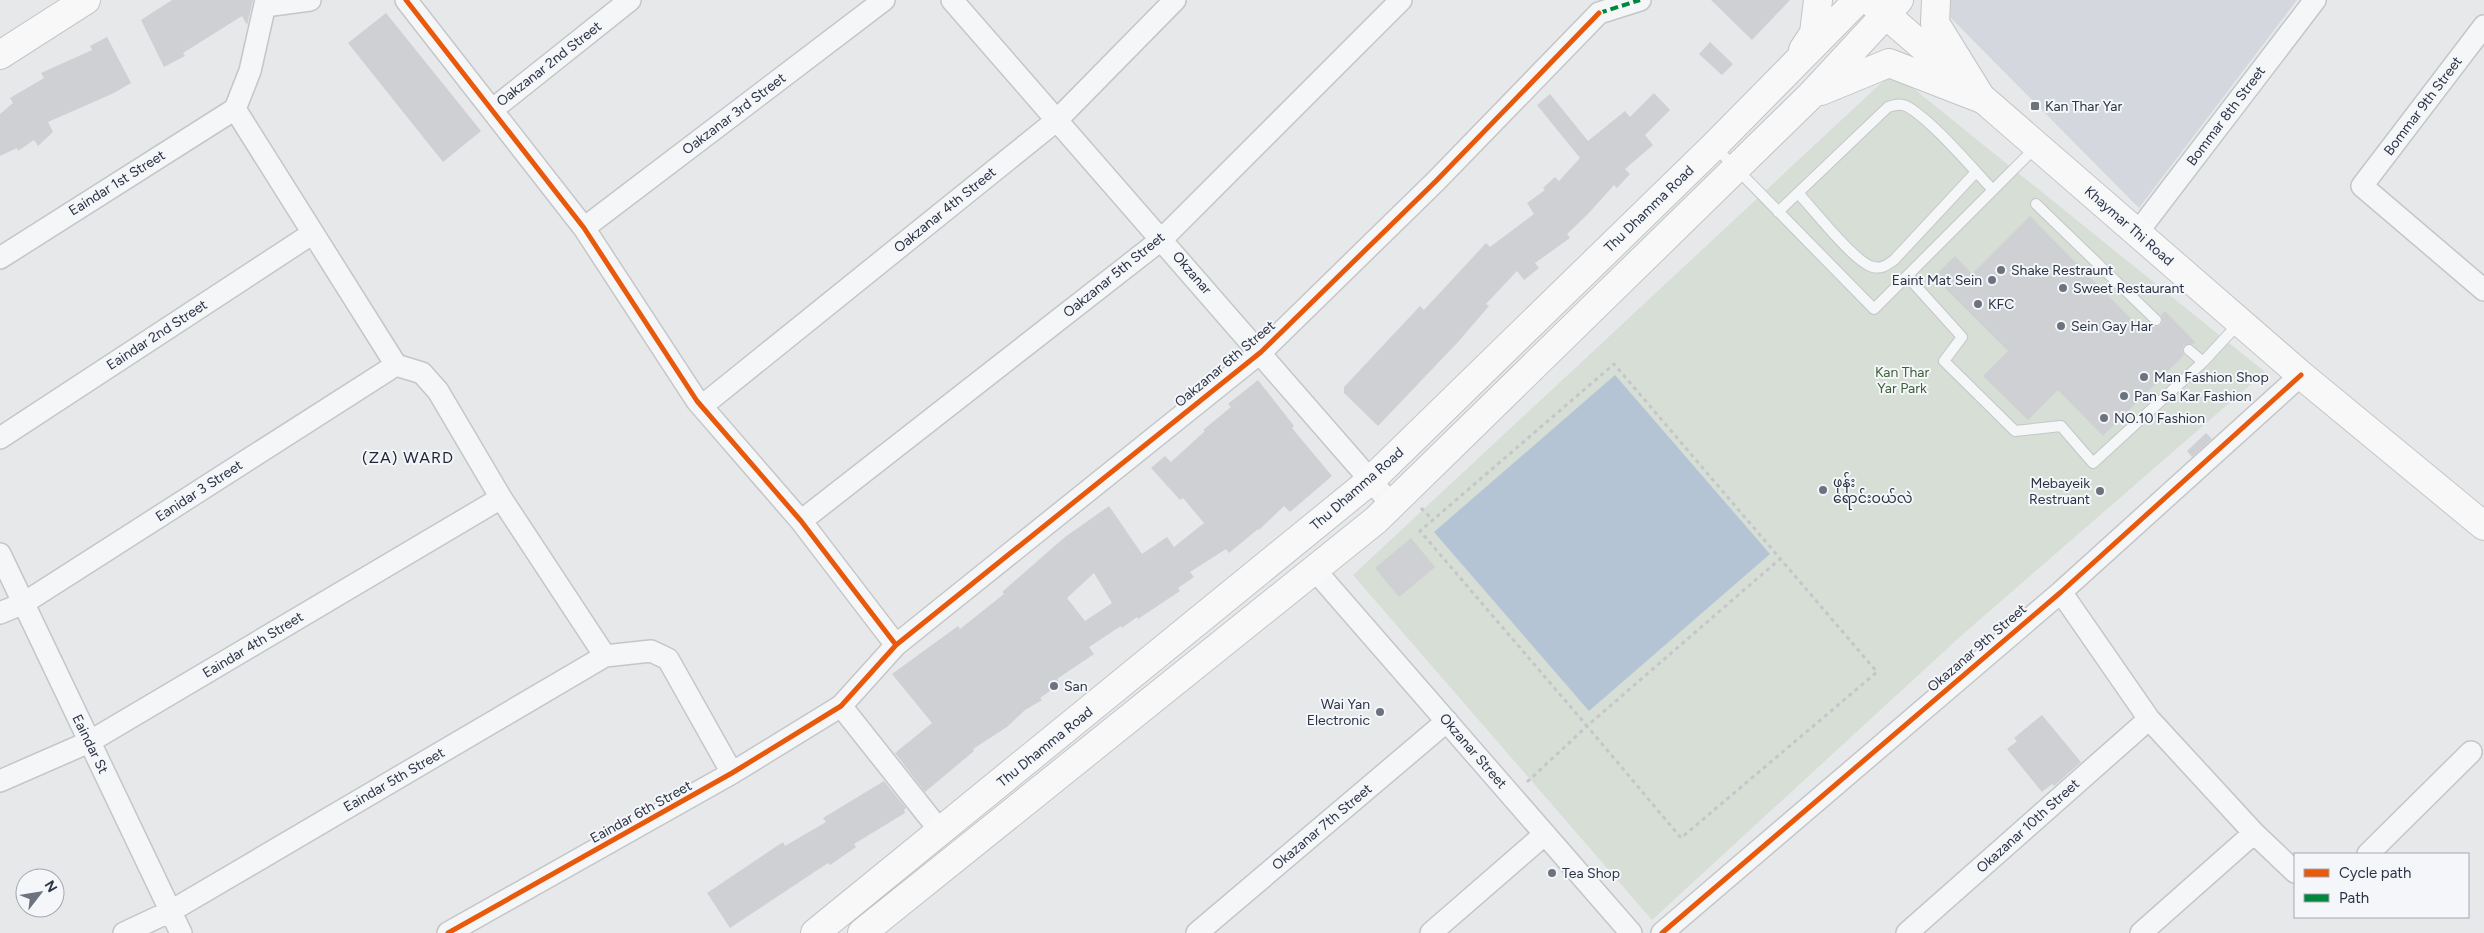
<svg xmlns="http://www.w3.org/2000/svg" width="2484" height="933" font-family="Figtree,'Noto Sans Myanmar',sans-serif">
  <rect width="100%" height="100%" fill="#e6e8ea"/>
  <path fill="#d4d7dd" d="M1939,0H2297L2139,208L1936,3Z"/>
  <path fill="#d6ded6" d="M1893,72L2265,372L1963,634L1652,920L1353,575Z"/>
  <path fill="#b4c4d5" d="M1615,375L1770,554L1589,711L1434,532Z"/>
  <path fill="#ced0d3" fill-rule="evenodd" d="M172,0H253L247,25L242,16L183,53L185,56L164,67L141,20Z
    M1711,0H1790L1752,40Z
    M386,13L481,131L443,162L348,43Z
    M107,37L131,83L114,93L48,122L53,132L38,146L34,140L18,151L17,148L0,156V114L13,103L10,98L44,78L41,73L92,50L90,46Z
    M1710,42L1733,64L1722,75L1699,54Z
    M1654,93L1670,110L1645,135L1653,145L1625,169L1630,174L1617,188L1614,185L1588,214L1567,234L1570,238L1535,263L1539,268L1524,280L1517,271L1486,304L1489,306L1458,342L1378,426L1344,393V387L1420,306L1424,310L1486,243L1490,247L1534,214L1527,203L1545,190L1543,188L1555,177L1559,181L1580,158L1537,105L1550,94L1588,141L1625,111L1630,117Z
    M2030,216L2144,332L2151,325L2155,327L2161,325L2163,321L2161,315L2165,311L2196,343L2184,345L2182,349L2184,355L2103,436L2058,390L2028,420L1983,376L2008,351L1934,277L1955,256L1972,274Z
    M1258,380L1294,426L1292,428L1332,476L1290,512L1284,506L1259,530L1258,529L1229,553L1226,549L1190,572L1194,577L1178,588L1180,591L1138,619L1137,617L1122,628L1121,626L1089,647L1094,654L1057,679L1060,684L1040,698L1042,700L1025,710L1007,727L973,749L974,751L925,792L895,753L932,723L892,674L958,626L960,629L1004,594L1002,592L1065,537L1109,506L1142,554L1167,537L1174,547L1204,523L1183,498L1180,500L1151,468L1165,456L1171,462L1205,431L1203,430L1231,407L1228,404ZM1094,573L1112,603L1085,621L1067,598Z
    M2206,433L2212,439L2192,457L2187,451Z
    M1411,538L1435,567L1399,597L1375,568Z
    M2042,715L2081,762L2054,786L2052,784L2042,792L2007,749L2017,741L2014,738Z
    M884,781L906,808L904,810L905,813L854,844L856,847L830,865L828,863L730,928L707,893L783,842L785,846L826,822L823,818Z"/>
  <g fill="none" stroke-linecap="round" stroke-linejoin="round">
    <g stroke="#c4c6c8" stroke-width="12">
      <path id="lane" d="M1715,147L1874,309L2036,147
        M1798,193C1813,209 1855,263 1873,267C1882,269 1887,265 1894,260L1976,172
        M2036,204L2156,320
        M1778,212L1888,107C1894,105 1900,103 1906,106C1931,119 1972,168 1993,190
        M1907,276L1962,337L1944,361L2015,431L2061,426L2093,463L2203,362L2240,322
        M2189,350L2203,362"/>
    </g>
    <g stroke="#c4c6c8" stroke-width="24">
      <path id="street" d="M406,0L584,228L697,401L801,521L896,645
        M952,0L1392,505
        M265,6L310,0
        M1599,13L1640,0
        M2484,26L2362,186L2484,290
        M235,109L396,365L422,373L438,391L501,498L605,656
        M235,109L250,71L266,0
        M492,110L630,0
        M584,228L884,0
        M2137,233L2315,0
        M0,258L235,109
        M702,406L1057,120L1175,0
        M0,438L313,233
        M801,521L1162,239L1401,0
        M0,554L181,933
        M1314,569L1631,933
        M2061,592L2149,719L2254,833L2295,872
        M0,613L24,603L396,365
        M841,706L941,832
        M0,781L89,742L501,498
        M2368,854L2471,752
        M124,933L171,911L605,656L651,651L668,659L732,773
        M448,933L732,773L841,706L896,645L1261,352L1436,181L1599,13
        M1197,933L1447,721
        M1431,933L1545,834
        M1662,933L2061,592L2301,375
        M1907,933L2149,719
        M2141,933L2254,833"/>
    </g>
    <g stroke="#c4c6c8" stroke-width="30">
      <path id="secondary" d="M1869,0L2301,375L2484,526
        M0,55L86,0"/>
    </g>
    <g stroke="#c2c5c8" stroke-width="30">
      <path id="primary" d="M1936,0L1935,23L1982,99
        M1803,50L1814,33L1818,0
        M1821,91L1889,63L1982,99
        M815,933L1371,480L1714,146L1858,0
        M862,933L1376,520L1811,95L1899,0"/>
    </g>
    <path stroke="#c5c6ca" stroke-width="3" stroke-dasharray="4 4" stroke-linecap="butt" d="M1421,508L1433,520
      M1527,782L1587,726L1681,838L1877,672L1614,364L1420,531L1587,726L1781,558"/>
    <use href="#lane" stroke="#f5f6f7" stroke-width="10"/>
    <use href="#street" stroke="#f5f6f7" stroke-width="21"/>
    <use href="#secondary" stroke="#f8f8f8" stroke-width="28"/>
    <use href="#primary" stroke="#f8f8f8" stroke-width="28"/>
    <path stroke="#00873e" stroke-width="4" stroke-dasharray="8 4" stroke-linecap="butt" d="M1599,13L1640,0"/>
    <g stroke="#f4f6f9" stroke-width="8">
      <path id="cycleway" d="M406,0L584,228L697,401L801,521L896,645
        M448,933L732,773L841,706L896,645L1261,352L1436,181L1599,13
        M1662,933L2061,592L2301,375"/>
    </g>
    <use href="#cycleway" stroke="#e8590c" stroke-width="5"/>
  </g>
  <g fill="#6c737f" stroke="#f4f6f9" stroke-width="2">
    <rect x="2030" y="101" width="10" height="10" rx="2.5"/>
    <circle cx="2001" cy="270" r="5"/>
    <circle cx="1992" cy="280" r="5"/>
    <circle cx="2063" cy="288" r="5"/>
    <circle cx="1978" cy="304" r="5"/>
    <circle cx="2061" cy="326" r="5"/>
    <circle cx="2144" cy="377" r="5"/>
    <circle cx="2124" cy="396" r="5"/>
    <circle cx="2104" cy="418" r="5"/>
    <circle cx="1823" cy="490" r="5"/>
    <circle cx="2100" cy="491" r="5"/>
    <circle cx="1054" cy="686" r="5"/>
    <circle cx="1380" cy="712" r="5"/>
    <circle cx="1552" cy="873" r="5"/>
  </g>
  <g text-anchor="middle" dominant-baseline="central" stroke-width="4" stroke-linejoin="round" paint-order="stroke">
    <g font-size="14" fill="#2b3445" stroke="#f4f6f9">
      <text transform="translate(549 64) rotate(-38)">Oakzanar 2nd Street</text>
      <text transform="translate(2423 106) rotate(-53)">Bommar 9th Street</text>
      <text transform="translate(734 114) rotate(-37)">Oakzanar 3rd Street</text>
      <text transform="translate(2226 116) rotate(-53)">Bommar 8th Street</text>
      <text transform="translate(117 183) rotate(-32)">Eaindar 1st Street</text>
      <text transform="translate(1649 209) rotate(-44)">Thu Dhamma Road</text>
      <text transform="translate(945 210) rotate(-39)">Oakzanar 4th Street</text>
      <text transform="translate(2129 226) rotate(41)">Khaymar Thi Road</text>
      <text transform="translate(1192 273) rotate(49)">Okzanar</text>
      <text transform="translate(1114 275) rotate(-39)">Oakzanar 5th Street</text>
      <text transform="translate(157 335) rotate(-33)">Eaindar 2nd Street</text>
      <text transform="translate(1225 364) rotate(-40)">Oakzanar 6th Street</text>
      <text transform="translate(1357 489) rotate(-41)">Thu Dhamma Road</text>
      <text transform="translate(199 491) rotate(-33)">Eanidar 3 Street</text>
      <text transform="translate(253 645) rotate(-31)">Eaindar 4th Street</text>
      <text transform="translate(1977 648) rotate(-41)">Okazanar 9th Street</text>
      <text transform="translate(90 744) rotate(64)">Eaindar St</text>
      <text transform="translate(1045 747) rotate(-39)">Thu Dhamma Road</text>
      <text transform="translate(1473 751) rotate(49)">Okzanar Street</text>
      <text transform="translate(394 780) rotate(-30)">Eaindar 5th Street</text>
      <text transform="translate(641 812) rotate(-29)">Eaindar 6th Street</text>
      <text transform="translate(2028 826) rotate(-42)">Okazanar 10th Street</text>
      <text transform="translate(1322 827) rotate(-40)">Okazanar 7th Street</text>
    </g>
    <g font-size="14" fill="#2b3445" stroke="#f4f6f9" text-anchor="start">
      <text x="2045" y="106">Kan Thar Yar</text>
      <text x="2011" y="270">Shake Restraunt</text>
      <text x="1982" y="280" text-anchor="end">Eaint Mat Sein</text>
      <text x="2073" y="288">Sweet Restaurant</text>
      <text x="1988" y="304">KFC</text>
      <text x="2071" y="326">Sein Gay Har</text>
      <text x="2154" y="377">Man Fashion Shop</text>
      <text x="2134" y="396">Pan Sa Kar Fashion</text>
      <text x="2114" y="418">NO.10 Fashion</text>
      <text x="1833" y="482">ဖုန်း<tspan x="1833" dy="16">ရောင်းဝယ်လဲ</tspan></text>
      <text x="2090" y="483" text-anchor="end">Mebayeik<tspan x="2090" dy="16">Restruant</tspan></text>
      <text x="1064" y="686">San</text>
      <text x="1370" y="704" text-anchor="end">Wai Yan<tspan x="1370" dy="16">Electronic</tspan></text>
      <text x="1562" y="873">Tea Shop</text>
    </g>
    <g font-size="14" fill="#3f6138" stroke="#f4f6f9">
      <text x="1902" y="372">Kan Thar<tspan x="1902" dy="16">Yar Park</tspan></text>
    </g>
    <g font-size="16" letter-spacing="1" fill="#1d2536" stroke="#f4f6f9">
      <text x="408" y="457">(ZA) WARD</text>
    </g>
  </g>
  <rect x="2294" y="853" width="175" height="65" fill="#f4f6f9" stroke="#a4a8b1"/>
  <rect x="2304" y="869" width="25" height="8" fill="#e8590c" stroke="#a4a8b1"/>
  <text x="2339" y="878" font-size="15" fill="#2b3445">Cycle path</text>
  <rect x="2304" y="894" width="25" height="8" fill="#00873e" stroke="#a4a8b1"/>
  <text x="2339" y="903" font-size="15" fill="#2b3445">Path</text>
  <g transform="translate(40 893) rotate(59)"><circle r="24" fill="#f4f6f9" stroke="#a4a8b1"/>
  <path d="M0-4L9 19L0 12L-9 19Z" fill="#6c737f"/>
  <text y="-8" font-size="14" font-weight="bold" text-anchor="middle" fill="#2b3445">N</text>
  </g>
</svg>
